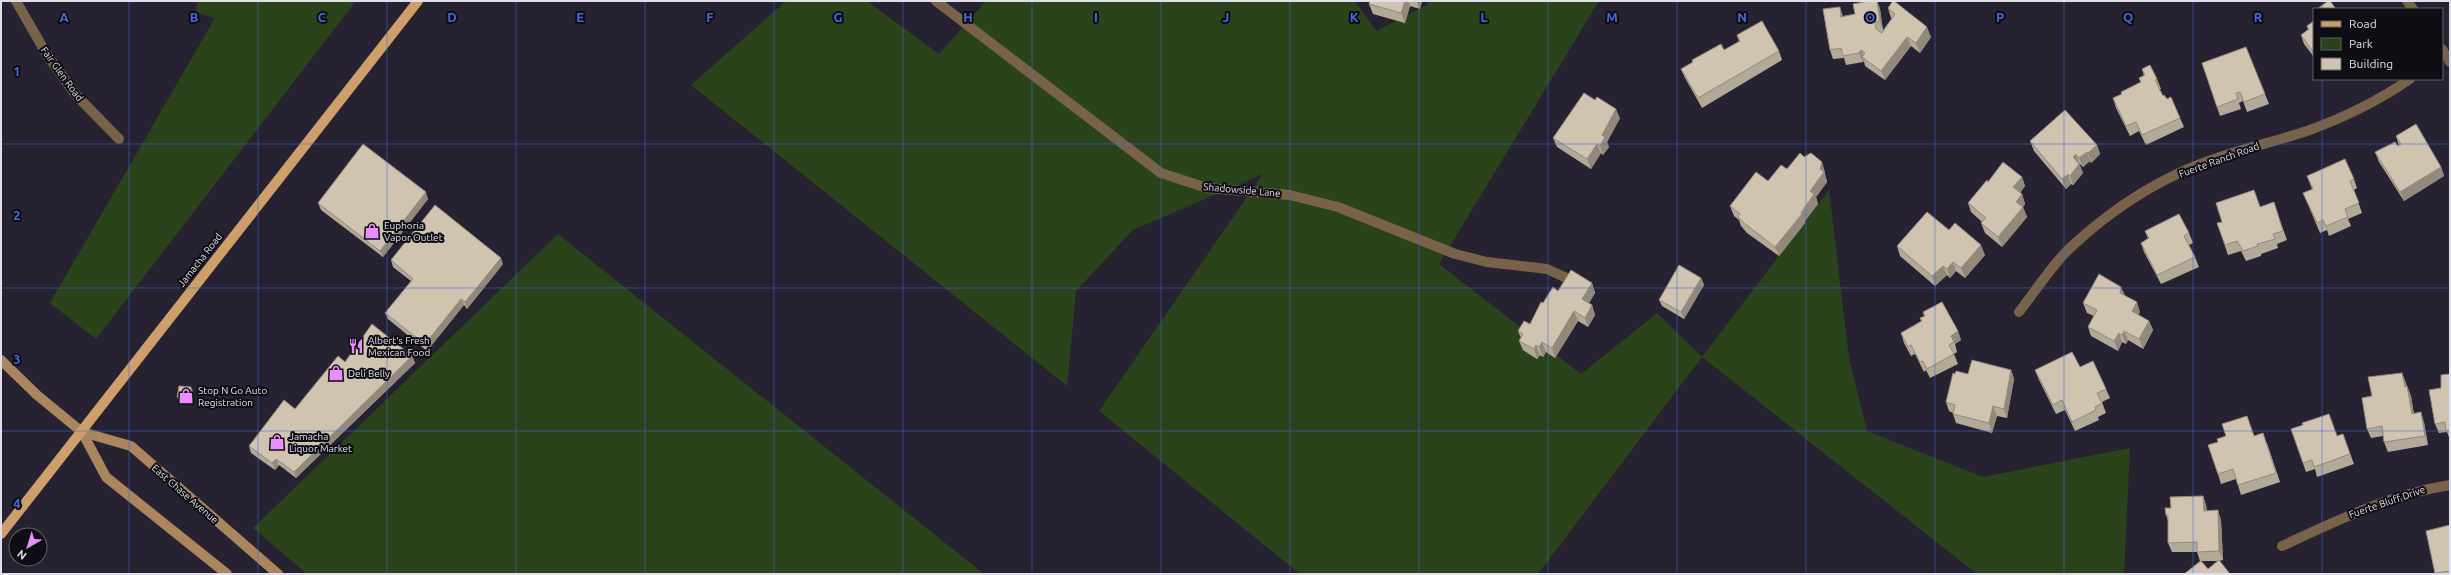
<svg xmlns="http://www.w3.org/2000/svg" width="2451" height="575" font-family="Ubuntu,sans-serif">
  <rect width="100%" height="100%" fill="#262231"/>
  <path fill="#2a431b" d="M198,1H356L96,339L50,303L215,18L195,12Z
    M786,1H867L939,54L986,1H1355L1376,31L1427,5L1428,1H1599L1439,264L1581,374L1657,313L1702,357L1829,190L1849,358L1867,431L1983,477L2130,448L2124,574H1977L1702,357L1538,574H1300L1099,411L1263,174L1133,230L1076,291L1067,386L691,85Z
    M558,234L984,574H307L253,528Z"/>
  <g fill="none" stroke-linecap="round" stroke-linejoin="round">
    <path stroke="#79624a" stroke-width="10" d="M16,1L46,53L75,94L119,139
      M936,1L1161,173L1207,188L1290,195L1338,207L1455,254L1487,262L1547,269L1571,280
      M2407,1L2413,9
      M2442,49L2450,62
      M2019,312C2035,292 2051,266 2070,248C2101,219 2139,192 2177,174C2219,154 2264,145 2307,131C2343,118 2378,101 2410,79
      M2282,546C2336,521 2391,494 2450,485"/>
    <path stroke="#aa855d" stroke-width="10" d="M1,360L37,395L82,432L106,477L227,574
      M82,432L131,446L278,574"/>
    <path stroke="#cf9f6b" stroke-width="10" d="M1,534L418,1"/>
  </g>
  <path fill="#b3a998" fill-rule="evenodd" d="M1370,1H1422L1420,9L1410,6L1405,23L1373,14L1369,4Z
    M1877,1L1880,9L1883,30L1892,18H1891L1888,8L1931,37L1920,53L1911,46L1885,80L1865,66L1864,61L1863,62L1846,65L1844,58L1833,59L1830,50L1843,16L1855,14Z
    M2314,21V57L2304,44L2301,35L2308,30L2307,26Z
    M1737,35L1779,51L1782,60L1702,108L1685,78L1681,69L1724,50L1739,42Z
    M2202,63L2265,94L2269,104L2247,112L2243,101L2239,103L2241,109L2220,116Z
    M2142,69L2157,79L2161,89H2159L2163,96L2167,99L2180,118L2184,127L2146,145L2139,131L2130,136L2116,108L2113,98L2122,94L2141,82L2139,78L2144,76Z
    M1620,118L1607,142L1609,147L1603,155L1601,153L1591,169L1557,147L1553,138Z
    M2396,136L2441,167L2444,176L2404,201L2379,162L2375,152L2399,146Z
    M2030,141L2097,145L2100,154L2091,163L2090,161L2083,167L2079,163L2083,173L2073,185L2071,184L2066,189L2034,151Z
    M1804,157L1825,172V174L1827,182L1816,197L1818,204L1805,221V223L1779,256L1747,233L1741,226L1739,220L1734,216L1730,206Z
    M2307,176L2354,179L2357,188L2354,190L2362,213L2348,219L2351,226L2329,236L2327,230L2320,233L2303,193L2312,189Z
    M2022,177L2025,186L2020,193L2022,194L2025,204L2023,207L2027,217L2002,247L1985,233L1981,223L1982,222L1971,212L1968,203L1988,182Z
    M428,199L383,257L321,210L318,203Z
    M2260,206L2277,212L2287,240L2277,244L2278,248L2261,254V256L2246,261L2241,251L2228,255L2217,223L2222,222Z
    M1949,230L1985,255L1965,278L1956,271L1950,278L1947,275L1935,286L1900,256L1897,246Z
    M2145,231L2189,233L2193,243L2189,245L2195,257L2199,267L2161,284L2144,252L2141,243L2148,239Z
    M391,260L503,264L467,309L464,305L427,351L388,319L385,313L411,281L393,267Z
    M1701,278L1704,285L1684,319L1662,306L1659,300Z
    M1592,283L1595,293L1589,303L1592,305L1595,315L1588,327L1578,321L1555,358L1546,352L1543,357L1540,355L1537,359L1523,350L1519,341L1521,338L1518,331L1530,324L1543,303L1558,291Z
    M2121,287L2125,296L2140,312L2138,315L2149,321L2153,330L2143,349L2128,340L2126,344L2122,342L2118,351L2091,336L2088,327L2094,316L2087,313L2083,303Z
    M1923,312L1958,331L1961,340L1955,344L1957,352L1954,354L1958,364L1930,378L1926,370L1924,372L1915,354L1911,356L1904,343L1901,333L1921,321L1920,318L1924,316Z
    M412,356L415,363L296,478L279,465L275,470L251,453L249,446L295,409L345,362Z
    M2080,367L2106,389L2110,398L2102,402L2106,413L2098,417L2099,420L2075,431L2065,410L2056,414L2039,380L2035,370Z
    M2011,370L2014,379L2007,418L1997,416L1992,433L1956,423L1953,414V413L1949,411L1946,402L1955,374H1968Z
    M2402,373L2407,386L2411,396L2414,414L2424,422L2428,445L2388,452L2384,442L2383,436L2371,438L2367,429L2372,396Z
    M2450,374V440L2447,432L2439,433L2435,424L2441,388Z
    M193,391L191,402L179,401L177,397Z
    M2247,416L2254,436L2267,443L2280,482L2241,495L2236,479L2221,484L2218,474V442Z
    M2291,429L2337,436L2343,434L2354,464L2317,477L2315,469L2306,472Z
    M2203,496L2206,505L2207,511L2221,520L2223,560L2219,561L2230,574H2184L2200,561L2197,552H2172L2168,543V521L2166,515L2171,508ZM2201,561H2219L2208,569Z
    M2450,525V574H2435L2426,531Z"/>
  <path fill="#92897c" d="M1405,1H1408L1410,6L1405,23L1401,13Z
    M1417,1H1422L1420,9Z
    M1877,1L1880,9L1883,31L1880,21Z
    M1840,7L1843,16L1841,17Z
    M1927,27L1931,37L1920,53L1916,43Z
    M1907,37L1911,46L1885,80L1881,71Z
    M1861,50L1864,58L1862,57L1864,61L1863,62L1859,53Z
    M1616,109L1620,118L1607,142L1609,147L1603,155L1600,146L1602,135Z
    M1597,144L1601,153L1591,169L1587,159Z
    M2097,145L2100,154L2091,163L2088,153Z
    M2087,152L2090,161L2083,167L2079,158Z
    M2076,154L2079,163L2073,157Z
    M1822,162L1825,172V174L1827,182L1816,197L1818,204L1805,221V223L1779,256L1775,247L1801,213L1820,169Z
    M2079,164L2083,173L2073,185L2070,176Z
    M2441,167L2444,176L2404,201L2400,192Z
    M2068,174L2071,184L2066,189L2062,179Z
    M2022,177L2025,186L2017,197L2013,187Z
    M426,192L428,199L383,257L380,251Z
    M2022,194L2025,204L2019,211L2016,202Z
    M2023,207L2027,217L2002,247L1998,237Z
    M1981,245L1985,255L1965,278L1961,268Z
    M501,258L503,264L467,309L465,302Z
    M1953,262L1956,271L1950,278L1947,269Z
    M1943,266L1947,275L1935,286L1932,276Z
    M1701,278L1704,285L1684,319L1681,312Z
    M1592,283L1595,293L1585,308L1582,299Z
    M2121,287L2125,296L2120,293Z
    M461,299L464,305L427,351L425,344Z
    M2137,302L2140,312L2135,321L2132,311Z
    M1592,305L1595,315L1588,327L1585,318Z
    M1574,311L1578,321L1555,358L1552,348Z
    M2149,321L2153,330L2143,349L2139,339Z
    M1958,331L1961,340L1955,344L1951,336Z
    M2124,331L2128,340L2126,344L2122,335Z
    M2119,333L2122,342L2118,351L2114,341Z
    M1542,342L1546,352L1543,357L1539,347Z
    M1536,345L1540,355L1537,359L1534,349Z
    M412,356L415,363L296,478L294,472Z
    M2011,370L2014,379L2007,418L2004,409Z
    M2402,373L2406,383L2408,396L2405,387Z
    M2407,386L2411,396L2415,423L2412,414Z
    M191,387L193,391L191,402L190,399Z
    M1993,406L1997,416L1992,433L1989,423Z
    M2421,412L2424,422L2428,445L2425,436Z
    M276,459L279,465L275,470L272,463Z
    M2203,496L2206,505L2207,520L2204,511Z
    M2218,510L2221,520L2223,560L2219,551Z"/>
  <path fill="#d0c4b1" stroke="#92897c" d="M1370,1H1405L1401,13L1369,4Z
    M1869,1H1877L1880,21L1875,22L1876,29L1882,33L1895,14L1888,8L1893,1H1894L1927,27L1916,43L1907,37L1881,71L1862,57L1865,53L1861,50L1859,53L1843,56L1841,48L1830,50L1823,9L1840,7L1841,17L1855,14L1853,4Z
    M2328,1H2330L2336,9H2317Z
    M1762,21L1779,51L1698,98L1681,69L1693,62L1692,60L1721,44L1724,50L1740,41L1737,35Z
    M2314,21V53L2301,35L2309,29L2307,26Z
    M2246,47L2265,94L2244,102L2240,92L2236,93L2238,99L2217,107L2202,63Z
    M2150,65L2157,79L2155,80L2163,96L2164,95L2167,99L2171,97L2180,118L2142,135L2136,122L2126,126L2113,98L2122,94L2121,92L2141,82L2139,78L2145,75L2142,69Z
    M1584,93L1595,100L1597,97L1616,109L1602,135L1605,137L1600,146L1597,144L1587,159L1553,138Z
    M2065,110L2097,145L2088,153L2087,152L2079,158L2076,154L2073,157L2079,164L2070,176L2068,174L2062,179L2030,141Z
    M2416,124L2441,167L2400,192L2375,152L2395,142L2398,146L2401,144L2396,136Z
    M363,144L426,192L380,251L318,203Z
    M1800,153L1804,157L1811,153L1822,162L1820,169L1824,172L1810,191L1814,194L1801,213L1802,214L1775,247L1744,223L1738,217L1740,214L1730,206L1756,172L1768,181L1781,165L1787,169Z
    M2345,159L2354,179L2350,181L2359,203L2345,209L2348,217L2326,226L2323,220L2317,223L2303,193L2313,189L2307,176Z
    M2003,162L2022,177L2013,187L2022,194L2016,202L2023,207L1998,237L1981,223L1986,218L1968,203L1987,180L1988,182Z
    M2254,190L2260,207L2274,202L2283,231L2273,234L2275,239L2257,244L2258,246L2243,251L2237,241L2225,245L2217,223L2222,222L2216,203Z
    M435,205L501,258L465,302L461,299L425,344L385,313L413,279L391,260Z
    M1927,212L1949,230L1955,223L1981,245L1961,268L1953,262L1947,269L1943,266L1932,276L1897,246Z
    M2179,214L2189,233L2184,236L2195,257L2157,275L2141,243L2149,238L2145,231Z
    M1679,265L1701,278L1681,312L1659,300Z
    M1571,270L1592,283L1582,299L1592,305L1585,318L1574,311L1552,348L1542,342L1539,347L1536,345L1534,349L1519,341L1523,334L1518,331L1524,321L1530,324L1541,302L1543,303L1553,287L1558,291Z
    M2099,274L2121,287L2120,293L2137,302L2132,311L2149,321L2139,339L2124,331L2122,335L2119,333L2114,341L2088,327L2097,310L2083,303Z
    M1942,302L1958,331L1951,336L1954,342L1949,345L1954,354L1927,369L1923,361L1920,362L1911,345L1908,347L1901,333L1922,321L1920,318L1925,316L1923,312Z
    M372,324L412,356L294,472L276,459L272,463L249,446L284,400L295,409L338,356L345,362Z
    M2072,352L2080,367L2093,361L2106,389L2097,393L2102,403L2095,407L2096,410L2072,422L2062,400L2053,405L2035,370Z
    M1972,360L2011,370L2004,409L1993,406L1989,423L1953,414L1955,405L1946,402L1953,373L1955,374L1956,371L1968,374Z
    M2402,373L2405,387L2407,386L2412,414L2421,412L2425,436L2384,442L2382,426L2367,429L2362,398L2372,396L2368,377Z
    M2450,374V430L2446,431L2445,422L2435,424L2429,390L2441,388V375Z
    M179,386L191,387L190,399L177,397Z
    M2329,414L2337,436L2343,434L2350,454L2314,467L2312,460L2303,463L2291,429L2303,425L2302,423Z
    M2247,416L2254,436L2263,433L2276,473L2238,485L2233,469L2218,474L2208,445L2218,442L2217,439L2226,436L2222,424Z
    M2203,496L2204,511L2218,510L2219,551L2197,552V542L2168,543V515H2166L2165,508H2171L2170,497Z
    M2450,525V571L2435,573L2426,531Z
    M2219,560L2230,574H2184L2201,561L2208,569Z"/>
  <path fill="none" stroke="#446bdb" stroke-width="1" stroke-opacity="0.55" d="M129,1V574M258,1V574M387,1V574M516,1V574M645,1V574M774,1V574M903,1V574M1032,1V574M1161,1V574M1290,1V574M1419,1V574M1548,1V574M1677,1V574M1806,1V574M1935,1V574M2064,1V574M2193,1V574M2322,1V9M2322,79V574M1,144H2450M1,288H2450M1,431H2450"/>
  <defs>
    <g id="shop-bare" transform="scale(1.2)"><path d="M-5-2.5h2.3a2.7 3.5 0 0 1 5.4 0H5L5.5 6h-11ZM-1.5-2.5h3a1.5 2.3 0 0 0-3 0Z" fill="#ea8dfd" stroke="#0e0d13" stroke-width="2.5" paint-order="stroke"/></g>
    <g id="restaurant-bare" transform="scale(1.2)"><path d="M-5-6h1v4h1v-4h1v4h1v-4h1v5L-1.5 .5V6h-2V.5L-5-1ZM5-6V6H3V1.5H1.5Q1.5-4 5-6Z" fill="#ea8dfd" stroke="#0e0d13" stroke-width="2.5" paint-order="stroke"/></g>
  </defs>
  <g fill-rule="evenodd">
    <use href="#shop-bare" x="372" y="231"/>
    <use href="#restaurant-bare" x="356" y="346"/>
    <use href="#shop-bare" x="336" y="373"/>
    <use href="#shop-bare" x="186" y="396"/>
    <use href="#shop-bare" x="277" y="442"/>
  </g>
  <g text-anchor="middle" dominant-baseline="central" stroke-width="4" stroke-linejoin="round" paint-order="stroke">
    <g font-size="10" fill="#e1dfe9" stroke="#0e0d13">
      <text transform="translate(62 74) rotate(54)">Fair Glen Road</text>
      <text transform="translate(2219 160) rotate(-20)">Fuerte Ranch Road</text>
      <text transform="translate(1242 190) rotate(5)">Shadowside Lane</text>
      <text transform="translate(200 260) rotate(-52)">Jamacha Road</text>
      <text transform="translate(185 494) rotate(41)">East Chase Avenue</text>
      <text transform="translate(2387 502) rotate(-19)">Fuerte Bluff Drive</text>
    </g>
    <g font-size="10" fill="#e1dfe9" stroke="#0e0d13" text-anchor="start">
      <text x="384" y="225">Euphoria<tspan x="384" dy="12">Vapor Outlet</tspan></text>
      <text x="368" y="340">Albert's Fresh<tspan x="368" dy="12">Mexican Food</tspan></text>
      <text x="348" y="373">Deli Belly</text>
      <text x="198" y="390">Stop N Go Auto<tspan x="198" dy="12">Registration</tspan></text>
      <text x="289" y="436">Jamacha<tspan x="289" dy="12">Liquor Market</tspan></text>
    </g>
  </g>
  <g font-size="13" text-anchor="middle" font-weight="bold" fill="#446bdb" stroke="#0e0d13" stroke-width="4" stroke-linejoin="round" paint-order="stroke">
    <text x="64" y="22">A</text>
    <text x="194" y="22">B</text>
    <text x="322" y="22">C</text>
    <text x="452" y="22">D</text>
    <text x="580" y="22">E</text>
    <text x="710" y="22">F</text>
    <text x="838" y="22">G</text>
    <text x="968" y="22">H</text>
    <text x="1096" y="22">I</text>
    <text x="1226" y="22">J</text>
    <text x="1354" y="22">K</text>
    <text x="1484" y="22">L</text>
    <text x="1612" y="22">M</text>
    <text x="1742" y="22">N</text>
    <text x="1870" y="22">O</text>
    <text x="2000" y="22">P</text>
    <text x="2128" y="22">Q</text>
    <text x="2258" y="22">R</text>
    <text x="17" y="76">1</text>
    <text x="17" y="220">2</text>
    <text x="17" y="364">3</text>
    <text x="17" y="508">4</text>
  </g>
  <rect width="2451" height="575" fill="none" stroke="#e1dfe9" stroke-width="4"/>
  <rect x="2313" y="8" width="130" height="72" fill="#0e0d13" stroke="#626169"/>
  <rect x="2321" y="21" width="20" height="6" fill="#cf9f6b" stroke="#626169"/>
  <text x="2349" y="28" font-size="12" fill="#e1dfe9">Road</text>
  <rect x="2321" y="38" width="20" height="12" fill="#2a431b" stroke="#626169"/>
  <text x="2349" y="48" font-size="12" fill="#e1dfe9">Park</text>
  <rect x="2321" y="58" width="20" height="12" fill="#d0c4b1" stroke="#626169"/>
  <text x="2349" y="68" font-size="12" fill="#e1dfe9">Building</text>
  <g transform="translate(28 547) rotate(218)"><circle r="19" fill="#0e0d13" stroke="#626169"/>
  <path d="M0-3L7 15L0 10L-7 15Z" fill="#ea8dfd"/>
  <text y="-6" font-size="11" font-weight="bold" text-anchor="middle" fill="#e1dfe9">N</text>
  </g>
</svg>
